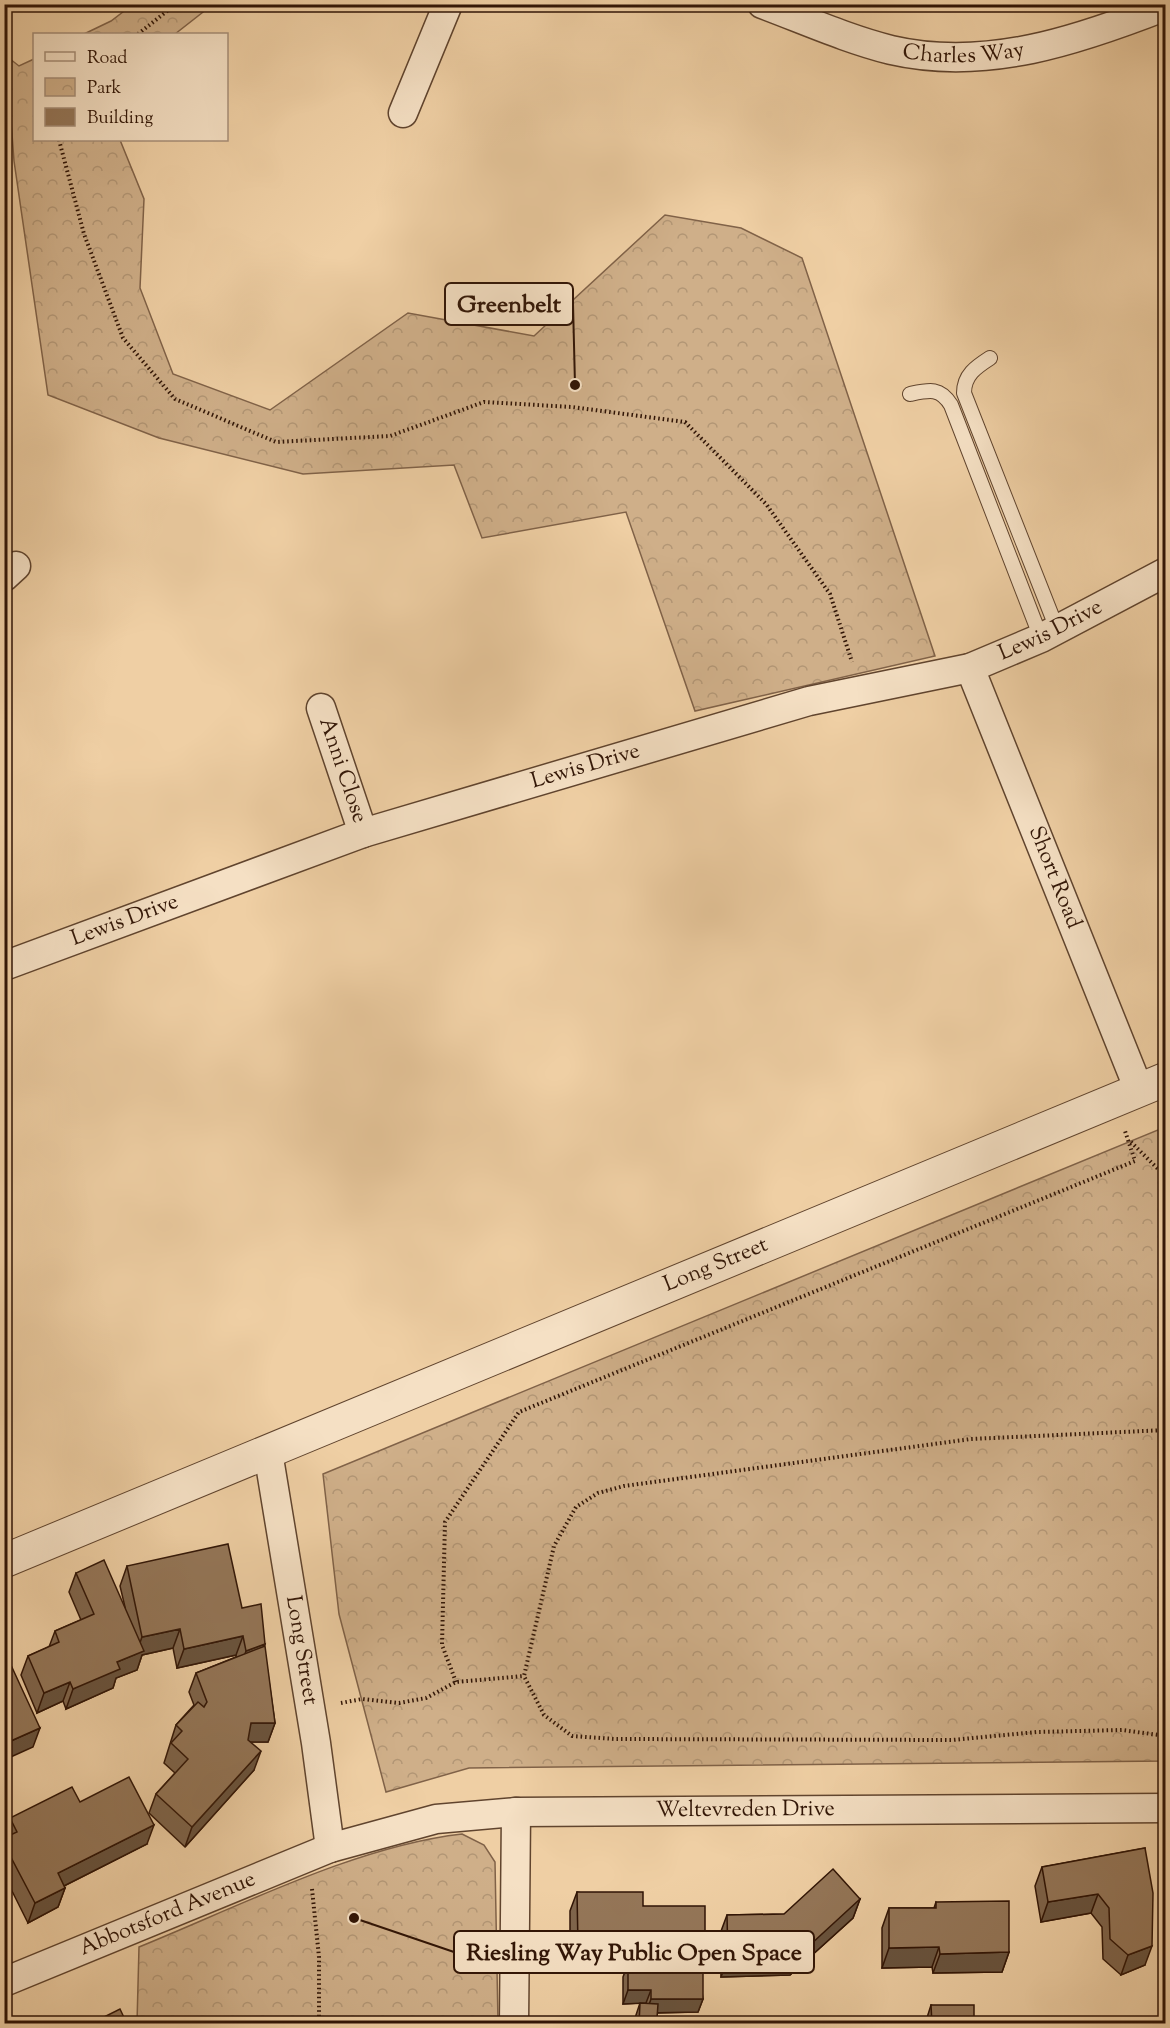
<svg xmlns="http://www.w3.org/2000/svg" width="1170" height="2028" font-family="'Sorts Mill Goudy',serif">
  <defs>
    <pattern id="park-crowns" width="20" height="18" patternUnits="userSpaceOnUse" patternTransform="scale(1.5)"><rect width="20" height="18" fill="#cfaf89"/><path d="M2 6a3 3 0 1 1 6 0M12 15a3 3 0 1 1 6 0" fill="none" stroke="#b29675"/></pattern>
  </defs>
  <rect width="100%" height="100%" fill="#efcfa4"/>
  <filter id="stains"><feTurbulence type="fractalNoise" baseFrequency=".00333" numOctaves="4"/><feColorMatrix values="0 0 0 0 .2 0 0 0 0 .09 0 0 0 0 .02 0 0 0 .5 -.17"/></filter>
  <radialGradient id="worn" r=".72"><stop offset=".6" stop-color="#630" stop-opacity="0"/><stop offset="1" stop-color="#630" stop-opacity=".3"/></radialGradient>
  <path fill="url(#park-crowns)" stroke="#806248" stroke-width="1.5" d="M132,5V4L212,5L175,34H84L111,21Z
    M5,55L19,66L34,59V140H120L144,199L140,288L173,374L270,410L408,313L534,336L665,215L741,228L802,258L935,656L695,711L626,512L482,538L454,465L303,474L159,438L48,395L14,161L10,107L5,104Z
    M1165,1127V1761L469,1768L386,1792L339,1614L323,1474Z
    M462,1834L484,1845L495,1862L498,2023H137L139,1947C238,1907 356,1846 462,1834Z"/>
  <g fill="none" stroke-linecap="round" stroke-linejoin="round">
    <g stroke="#60442e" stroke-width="16">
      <path id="service" d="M990,358C976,367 964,375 964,393L1057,629
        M910,394C929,390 940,387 951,405L1041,638"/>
    </g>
    <g stroke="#60442e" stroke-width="31">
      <g id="minor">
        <path id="s1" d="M762,4C805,20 847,39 891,50C986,72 1079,40 1166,6"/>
        <path d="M403,113L448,4"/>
        <path d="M4,577L16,566"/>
        <path id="s2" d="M970,668L1139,1090"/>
        <path id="s3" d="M321,708L363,833"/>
        <path id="s4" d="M4,966L363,833L809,701L970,668L1041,638L1166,572"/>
        <path id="s5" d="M268,1452L316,1743L330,1848"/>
        <path id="s6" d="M4,1982L330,1848L436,1819L516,1812L1166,1808"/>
        <path d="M514,2024L516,1812"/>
      </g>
    </g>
    <g stroke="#60442e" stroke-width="35">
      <g id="tertiary">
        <path id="s7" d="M4,1561L1166,1079"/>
      </g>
    </g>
    <path stroke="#311506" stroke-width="4" stroke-dasharray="1.5 3" stroke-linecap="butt" d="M138,34L176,4
      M59,140L84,234L123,338L175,399L276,442L390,436L484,402L572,407L685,422L766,504L830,594L852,662
      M1131,1142L1166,1177
      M1166,1430L971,1439L624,1486L598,1493L576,1507L554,1546L524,1676L544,1715L572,1736L615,1739L952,1740L1037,1732L1122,1730L1166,1736
      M456,1682L442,1645L445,1522L519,1412L1135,1161L1125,1131
      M341,1703L362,1699L399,1703L426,1698L456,1682L524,1676
      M312,1889L319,1957V2024"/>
    <use href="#service" stroke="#f5e0c4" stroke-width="14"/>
    <use href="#minor" stroke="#f5e0c4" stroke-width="28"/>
    <use href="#tertiary" stroke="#f5e0c4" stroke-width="33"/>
  </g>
  <path fill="#7f654c" stroke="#311506" stroke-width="1.5" d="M127,1566L242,1608L265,1644L264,1646L275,1723L268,1742H251L254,1770L185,1847L149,1813L156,1794L175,1773L164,1763L176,1725L194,1705L189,1692L196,1673L236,1657V1655L177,1668L173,1648L142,1655L137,1670L116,1678L113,1688L66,1709L63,1701L37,1713L21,1675L28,1656L49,1647L55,1631L81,1620L69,1592L76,1573L125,1607L120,1586Z
    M80,1802L147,1844L64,1886L65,1888L58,1907L28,1923L10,1887L4,1902V1834L10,1818Z
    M1145,1848V1965L1121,1975L1103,1959L1102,1927L1091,1913L1041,1922L1035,1886L1042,1867Z
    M577,1892L643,1906L705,1945L698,1964L703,1999L698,2012L657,2013V2018L683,2024H633L640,2003L623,2004V1977L628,1964L570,1965V1911Z
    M860,1899L853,1918L790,1975L721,1977L720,1934L727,1915L784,1914Z
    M936,1902L1009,1952L1002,1972L933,1973L932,1967L882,1968V1928L889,1908H934Z
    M931,2005L974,2024H925Z"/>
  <path fill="#68533e" stroke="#311506" stroke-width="1.5" d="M180,1629L173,1648L142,1655L137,1670L116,1678L113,1688L66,1709L73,1689L117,1662L136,1654L142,1637Z
    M243,1636L236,1655L177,1668L184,1649Z
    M265,1644L258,1663L239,1670L246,1651Z
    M70,1682L63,1701L37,1713L44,1693Z
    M251,1723H275L268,1742H244Z
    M40,1728L33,1747L4,1760V1744Z
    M261,1751L254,1770L185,1847L192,1827Z
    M154,1825L147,1844L50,1893L58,1873Z
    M10,1887L4,1902V1890Z
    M65,1888L58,1907L28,1923L35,1903Z
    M1098,1894L1091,1913L1041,1922L1048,1902Z
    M860,1899L853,1918L790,1975L721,1977L728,1958Z
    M578,1945H655L648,1964L570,1965Z
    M682,1945H705L698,1964L647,1971L654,1951Z
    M1152,1946L1145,1965L1121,1975L1128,1955Z
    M939,1947L932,1967L882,1968L889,1948Z
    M1009,1952L1002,1972L933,1973L940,1954Z
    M628,1990H651L646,2003L623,2004Z
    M651,1999H703L698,2012L646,2013Z"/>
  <path fill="#947658" stroke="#311506" stroke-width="1.5" d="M228,1544L242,1608L261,1604L265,1644L246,1651L243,1636L184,1649L180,1629L142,1637L127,1566Z
    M104,1560L144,1651L117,1662L120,1669L73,1689L70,1682L44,1693L28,1656L59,1642L55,1631L94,1614L76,1573Z
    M265,1646L275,1723H251L248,1740L261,1751L192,1827L156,1794L188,1759L171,1743L182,1731L176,1725L198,1702L204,1707L207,1702L196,1673Z
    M4,1650L40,1728L4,1744Z
    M129,1777L154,1825L58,1873L65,1888L35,1903L4,1844V1838L17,1832L10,1818L72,1787L80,1802Z
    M1145,1848L1153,1893L1152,1946L1128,1955L1110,1939L1109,1908L1098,1894L1048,1902L1042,1867Z
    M833,1869L860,1899L798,1956L728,1958L727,1915L784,1914Z
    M4,1875L10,1887L4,1890Z
    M577,1892H643V1906H705V1945H682V1951H654L655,1945H578Z
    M1009,1901V1952L940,1954L939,1947L889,1948V1908H936V1902Z
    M703,1963V1999H651V1990H628V1964Z
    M640,2003L658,2004L657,2018L683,2019V2024H639Z
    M931,2005H974V2024H932Z
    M120,2009L127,2024H90Z"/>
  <g text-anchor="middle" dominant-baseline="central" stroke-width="5" stroke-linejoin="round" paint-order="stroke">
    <g font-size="22" fill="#311506" stroke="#f5e0c4">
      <text stroke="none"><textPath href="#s1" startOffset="210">Charles Way</textPath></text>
      <text stroke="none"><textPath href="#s4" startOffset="1101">Lewis Drive</textPath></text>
      <text stroke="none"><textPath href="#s4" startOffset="615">Lewis Drive</textPath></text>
      <text stroke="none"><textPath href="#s3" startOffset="66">Anni Close</textPath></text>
      <text stroke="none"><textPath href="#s2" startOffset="226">Short Road</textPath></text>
      <text stroke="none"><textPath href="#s4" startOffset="129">Lewis Drive</textPath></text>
      <text stroke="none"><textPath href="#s7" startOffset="771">Long Street</textPath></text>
      <text stroke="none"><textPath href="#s5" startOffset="201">Long Street</textPath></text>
      <text stroke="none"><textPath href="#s6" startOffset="772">Weltevreden Drive</textPath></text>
      <text stroke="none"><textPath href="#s6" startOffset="177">Abbotsford Avenue</textPath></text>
    </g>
  </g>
  <path fill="none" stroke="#311506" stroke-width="2" d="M575 385L573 304M354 1918L454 1952"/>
  <g fill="#311506" stroke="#f5e0c4" stroke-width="2">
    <circle cx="575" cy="385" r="6"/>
    <circle cx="354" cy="1918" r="6"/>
  </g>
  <g fill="#f5e0c4" stroke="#311506" stroke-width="2">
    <rect x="445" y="283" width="128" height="42" rx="6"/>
    <rect x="454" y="1931" width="360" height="42" rx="6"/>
  </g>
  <g font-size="24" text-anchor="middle" font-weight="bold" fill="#311506">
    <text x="509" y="312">Greenbelt</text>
    <text x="634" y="1960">Riesling Way Public Open Space</text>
  </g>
  <rect width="1170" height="2028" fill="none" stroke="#efcfa4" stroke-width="24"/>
  <rect x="6" y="6" width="1158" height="2016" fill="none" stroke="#311506" stroke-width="3"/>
  <rect x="12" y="12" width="1146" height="2004" fill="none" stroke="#311506" stroke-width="1.5"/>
  <rect x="33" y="33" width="195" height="108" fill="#f5e0c4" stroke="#a78f78" stroke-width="1.5"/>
  <rect x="45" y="52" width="30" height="9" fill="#f5e0c4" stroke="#a78f78" stroke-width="1.5"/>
  <text x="87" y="63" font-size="18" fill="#311506">Road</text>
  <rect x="45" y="78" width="30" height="18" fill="url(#park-crowns)" stroke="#a78f78" stroke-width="1.5"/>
  <text x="87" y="93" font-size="18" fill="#311506">Park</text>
  <rect x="45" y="108" width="30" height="18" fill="#947658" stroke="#a78f78" stroke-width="1.5"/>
  <text x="87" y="123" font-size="18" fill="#311506">Building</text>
  <rect width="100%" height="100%" filter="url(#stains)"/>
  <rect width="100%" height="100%" fill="url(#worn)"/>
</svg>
